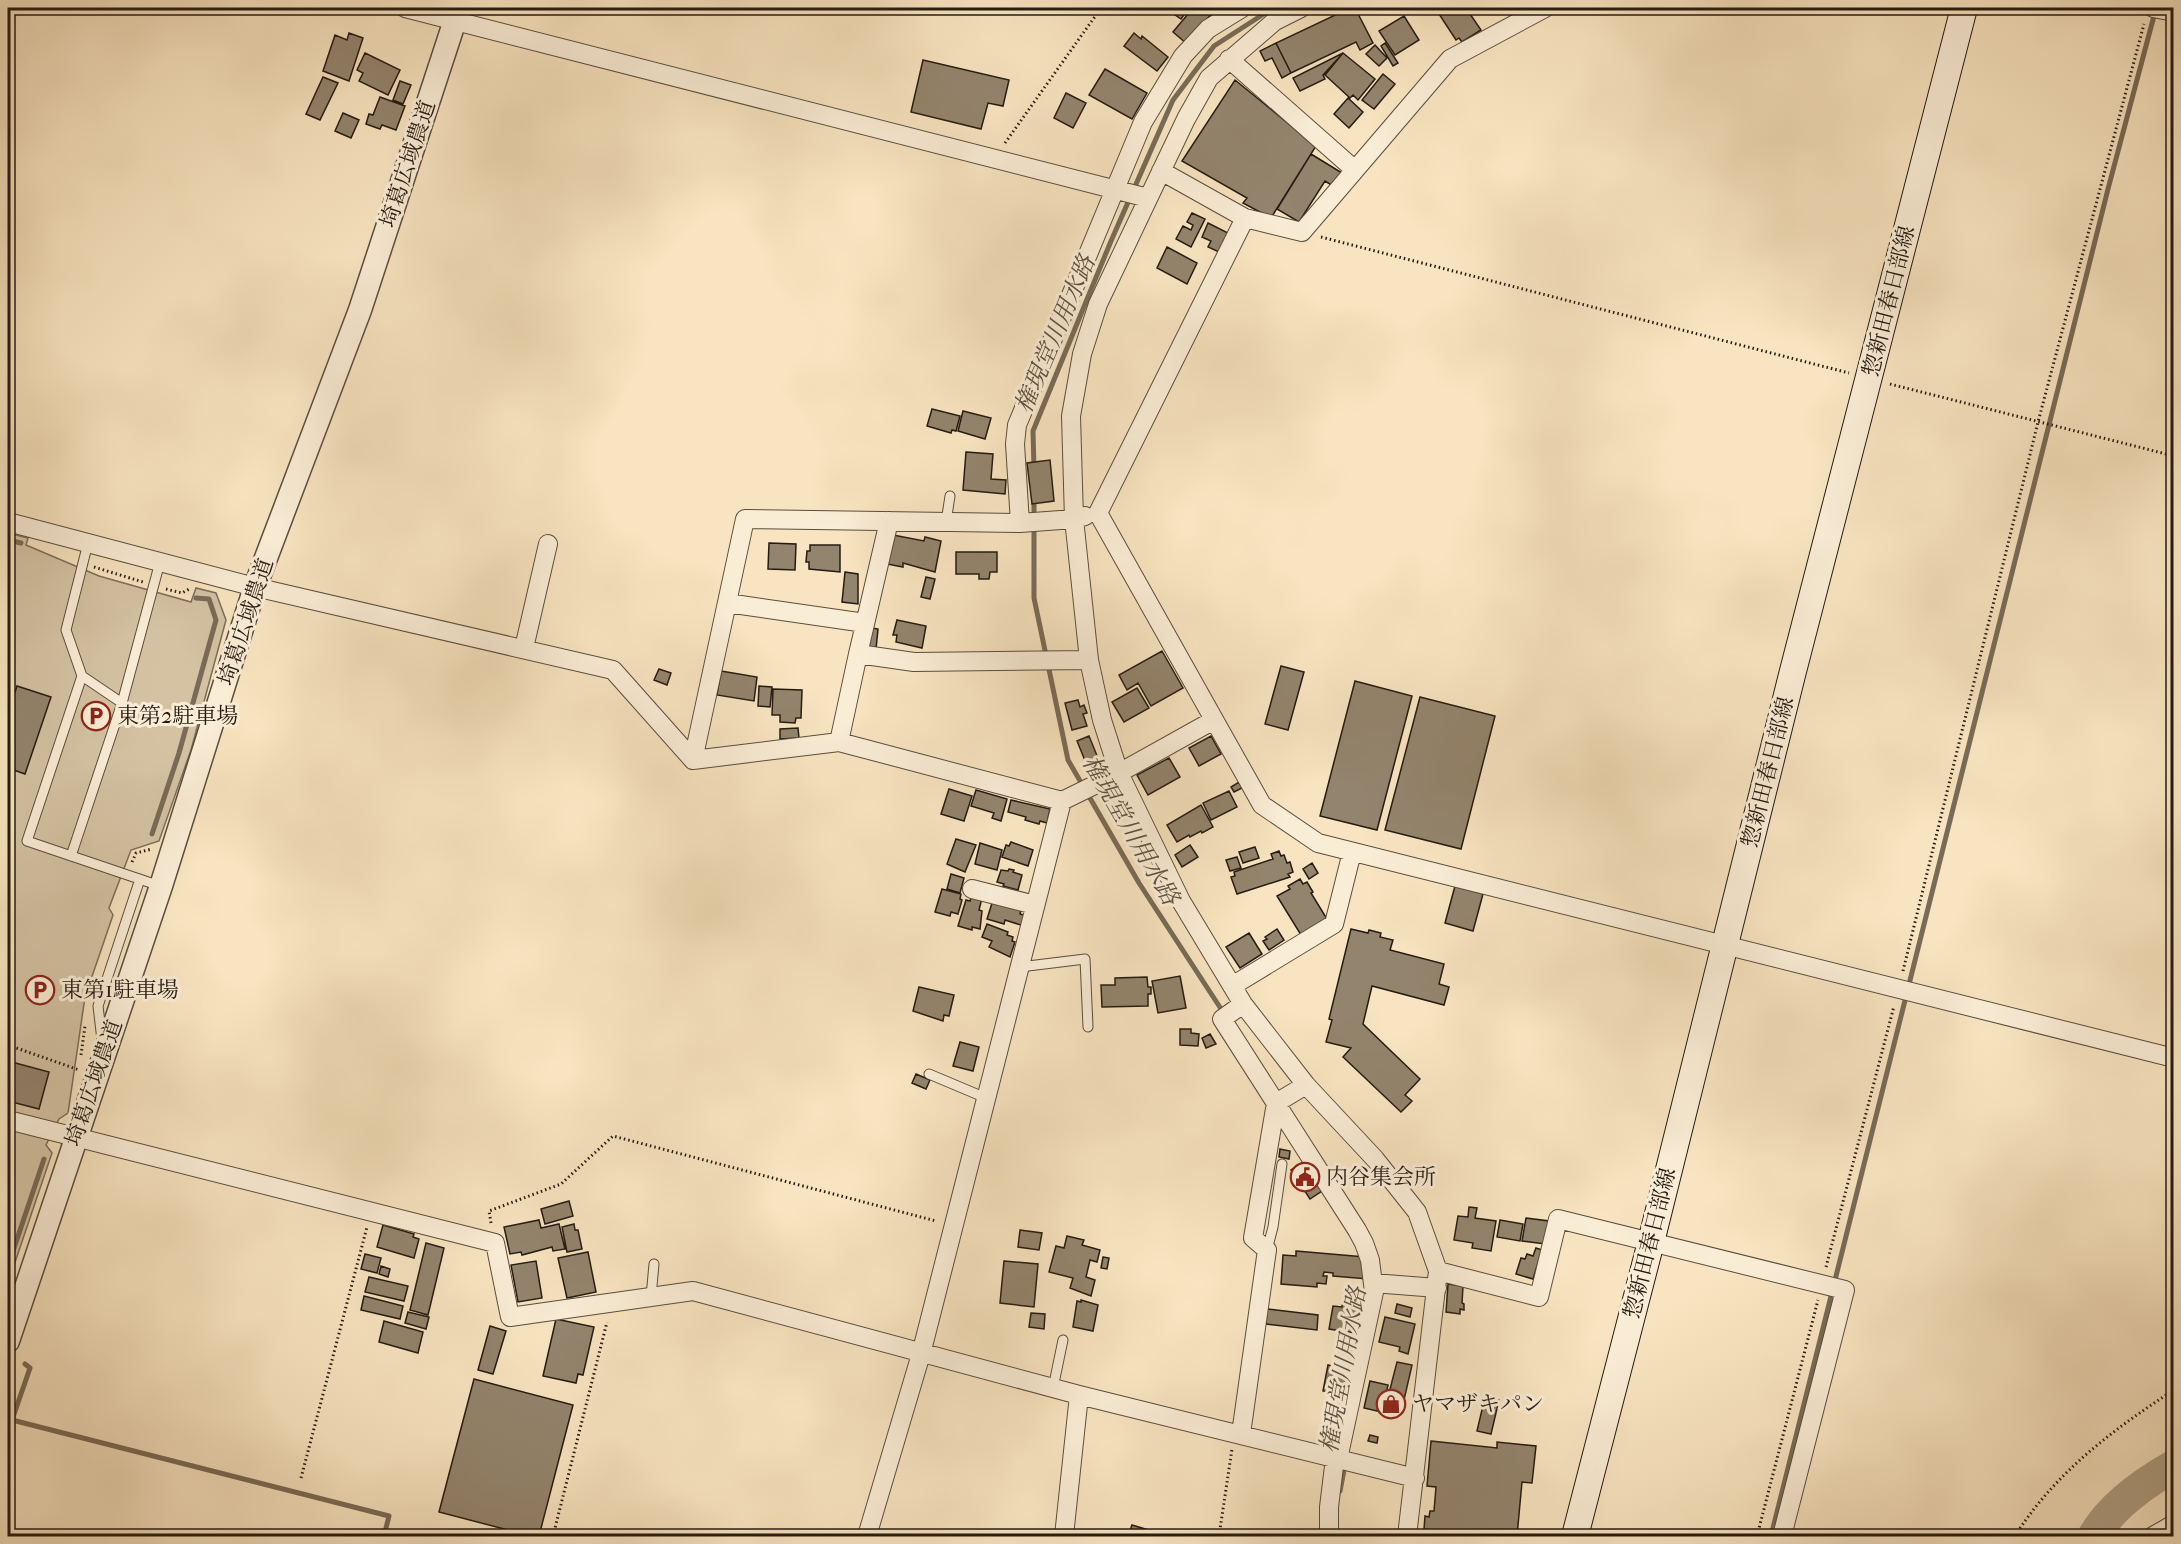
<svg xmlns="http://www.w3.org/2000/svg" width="2181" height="1544" font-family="'IM FELL French Canon','Noto Serif JP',serif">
  <rect width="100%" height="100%" fill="#f8e4c0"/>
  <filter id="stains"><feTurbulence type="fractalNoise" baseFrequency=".00333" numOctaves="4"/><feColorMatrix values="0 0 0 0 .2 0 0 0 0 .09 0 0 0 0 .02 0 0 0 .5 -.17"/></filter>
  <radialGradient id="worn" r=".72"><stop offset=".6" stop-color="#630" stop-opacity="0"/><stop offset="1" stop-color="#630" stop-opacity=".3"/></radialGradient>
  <path fill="#d4c2a3" stroke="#7c6e5b" stroke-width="1.5" d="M8,533L28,538L26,545L99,576L191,602L196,588L216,593L226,620L191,750L159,841L131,850L109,908L113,915L85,997L68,1113L59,1119L46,1145L52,1153L8,1283Z"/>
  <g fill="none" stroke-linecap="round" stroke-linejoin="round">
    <path stroke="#786b57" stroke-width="5" d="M1034,469L1033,431L1111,241L1173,100L1214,46L1273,8
      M1034,499V598L1068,760L1139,883L1225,1015
      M8,540L21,543
      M152,834L179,753L216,620L209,599L196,598
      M8,1266L44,1159
      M25,1364L30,1368L12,1420L389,1516L384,1536
      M1340,1491L1345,1465
      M1771,1536L2108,189L2155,12"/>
    <path stroke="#b0a085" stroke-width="33" d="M2094,1536C2111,1506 2144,1483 2174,1466"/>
  </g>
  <path fill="#93846d" stroke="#251b13" stroke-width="1.5" d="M1165,8H1189L1181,19Z
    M1193,8H1216L1187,44L1173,32Z
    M1350,8H1355L1373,43L1360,50L1356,42L1291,73L1276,43Z
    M1449,8H1466L1481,30L1462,42L1459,38L1456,40L1439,14Z
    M1404,16L1419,40L1395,55L1379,31Z
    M349,33L363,38L349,81L323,71L335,35L347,40Z
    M1134,33L1141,39L1142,36L1168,57L1157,71L1124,46Z
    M1276,43L1291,73L1282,78L1272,58L1265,61L1260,51Z
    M1385,43L1398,63L1393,66L1381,46Z
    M1375,45L1387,58L1379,66L1366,54Z
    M365,53L400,70L388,95L359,81L363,73L357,70Z
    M1343,53L1375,79L1358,100L1353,95L1350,98L1325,75Z
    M1343,53L1323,75L1325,79L1300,91L1293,78Z
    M923,60L1009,80L1003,106L988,103L981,129L911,112Z
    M1105,69L1147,93L1132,119L1089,95Z
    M1383,74L1395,84L1374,109L1362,100Z
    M323,77L338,83L320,120L306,114Z
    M1235,80L1316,146L1271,218L1243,203L1247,198L1182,161Z
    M400,81L411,85L403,104L393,100Z
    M1066,93L1086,103L1073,128L1054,118Z
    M380,97L405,106L396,130L382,125L380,129L366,124L369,114L373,115Z
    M1348,98L1363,112L1349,128L1334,114Z
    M343,113L359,120L351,138L335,131Z
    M1311,154L1342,173L1333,186L1325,181L1299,222L1277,209Z
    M1192,213L1205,219L1191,247L1176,239L1183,226L1191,230L1193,225L1187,222Z
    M1208,223L1228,233L1219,252L1208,247L1211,241L1202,237Z
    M1167,247L1197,263L1187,284L1157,268Z
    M932,409L960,416L956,431L952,430L951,433L927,426Z
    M963,411L991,418L985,439L958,431Z
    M966,452L993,454L991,479L1006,480L1005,494L963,490Z
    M1050,460L1054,501L1032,504L1027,463Z
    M893,535L924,541L925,537L941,541L935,572L903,563V567L887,564Z
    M769,543L796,544L795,570L768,569Z
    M810,545H840V572L809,569V562H806L807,551H810Z
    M956,552H997V572H990L989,579H979V574H956Z
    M845,572L858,574V604L842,602Z
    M926,577L935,579L930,599L921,597Z
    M897,620L926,626L922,648L896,642L897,635H893Z
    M872,628L878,629L876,649L868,647Z
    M1162,651L1183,688L1151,706L1138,683L1127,690L1119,675Z
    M1281,666L1304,672L1288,730L1265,724Z
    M659,669L671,673L667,685L654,680Z
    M721,671L757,677L754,701L717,695Z
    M1355,681L1412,696L1377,830L1320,816Z
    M17,686L51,697L25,774L8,768V700L12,701Z
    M759,686L772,687L770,707L758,706Z
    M1137,688L1149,708L1124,722L1112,702Z
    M773,689L802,690L801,718H796L795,723L780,722V715H772Z
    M1420,697L1495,716L1461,849L1385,830Z
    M1078,700L1080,707L1084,705L1087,713L1083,714L1087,726L1072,730L1065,703Z
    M798,728L799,738L780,739V729Z
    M1089,736L1100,763L1088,768L1077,741Z
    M1211,736L1221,754L1199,766L1189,748Z
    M1169,758L1180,777L1148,795L1137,775Z
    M1239,782L1242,788L1234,792L1231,787Z
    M949,789L972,796L964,821L941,814Z
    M976,790L1007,799L1001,821L992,818L994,813L971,806Z
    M1229,791L1237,807L1211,820L1203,803Z
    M1011,800L1050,809L1047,823L1040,821L1039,824L1025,820L1026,817L1008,812Z
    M1201,805L1213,827L1202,833L1201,831L1190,837L1189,835L1177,842L1167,825Z
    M956,839L976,845L965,872L947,864Z
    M1011,842L1033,850L1028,866L1002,857L1006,845L1009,846Z
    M980,843L1002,850L997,870L975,864Z
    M1190,845L1198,857L1182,867L1175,855Z
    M1255,847L1259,858L1243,863L1239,852Z
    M1279,851L1281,856L1284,855L1287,863L1290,862L1293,872L1288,874L1290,877L1237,894L1231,877L1235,876L1234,872L1273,859L1271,854Z
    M1237,857L1241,868L1230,871L1226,860Z
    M1312,863L1318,873L1309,879L1303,869Z
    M1009,869L1014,870L1013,872L1022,875L1018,890L1003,886L1004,884L997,882L1001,870L1008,871Z
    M951,874L964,878L960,893L947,889Z
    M1300,879L1303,884L1307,882L1313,892L1311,893L1327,919L1301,935L1277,896L1290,889L1288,886Z
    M1455,886L1483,894L1473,931L1445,923Z
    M942,889L961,894L960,899L962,900L958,914L951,912L950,916L935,912Z
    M972,895L982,898L979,910L982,911L980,929L972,927V930L958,926L966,900L970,901Z
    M993,900L1021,909L1020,914L1027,916L1024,926L1005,920L1004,924L987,919Z
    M987,924L1008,932L1007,935L1013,937L1012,941L1015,942L1010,957L989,947L992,941L982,937Z
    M1277,929L1284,940L1269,950L1263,941L1267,939L1265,937Z
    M1351,929L1368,933L1369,930L1381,933L1380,937L1393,940L1390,950L1444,964L1439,984L1449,987L1444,1005L1372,986L1363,1024L1420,1079L1405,1095L1412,1101L1401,1112L1343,1057L1351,1048L1326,1042L1332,1020L1329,1019Z
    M1249,933L1262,954L1240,968L1226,947Z
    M1180,976L1186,1008L1158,1013L1152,981Z
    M1147,977L1148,987H1151V994H1148V1006L1102,1007L1101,985H1115V978Z
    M919,987L954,995L949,1016L944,1015L943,1021L913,1011Z
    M1180,1029H1191V1033L1199,1034L1198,1046L1180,1045Z
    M1210,1034L1216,1044L1206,1048L1202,1038Z
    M960,1042L979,1047L973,1071L953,1066Z
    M8,1061L49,1072L39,1109L8,1101Z
    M916,1074L930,1080L926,1089L912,1083Z
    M1280,1149L1290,1151L1289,1159L1279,1157Z
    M1306,1160L1325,1189L1310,1199L1291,1170Z
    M569,1201L573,1216L545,1224L541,1209Z
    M1469,1207L1477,1208L1475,1218L1496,1221L1491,1251L1472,1248L1473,1243L1454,1240L1458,1216L1468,1217Z
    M1526,1218L1549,1221L1545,1244L1522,1241Z
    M539,1220L541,1228L559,1224L565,1249L553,1251L552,1247L522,1255L521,1252L510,1254L504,1227Z
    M1500,1220L1523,1224L1520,1241L1497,1237Z
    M574,1224L575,1230H578L582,1249L567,1252L562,1227Z
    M383,1225L414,1234L413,1237L419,1239L414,1258L377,1247Z
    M1020,1230L1042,1233L1039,1250L1018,1247Z
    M1067,1236L1084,1240L1082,1245L1100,1250L1097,1262L1090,1260L1086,1277L1095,1280L1091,1296L1070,1288L1073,1278L1049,1272L1056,1246L1064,1248Z
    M426,1243L444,1248L428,1315L410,1310Z
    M1536,1248L1542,1250L1533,1279L1516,1274L1521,1258L1525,1259L1527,1254L1533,1256Z
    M1296,1251L1365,1257L1368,1279L1333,1276V1273L1324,1272L1323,1276H1327L1326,1284L1317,1283V1287L1281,1284L1283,1255L1296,1256Z
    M588,1252L596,1292L567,1298L558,1258Z
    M365,1254L381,1258L377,1273L361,1269Z
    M1103,1257L1109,1258L1107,1269L1101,1268Z
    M536,1261L542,1298L518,1302L511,1265Z
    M1004,1261L1038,1264L1034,1307L1000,1303Z
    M381,1266L390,1269L388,1277L379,1274Z
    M369,1277L408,1286L404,1301L365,1292Z
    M1448,1284L1463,1286L1462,1303L1464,1304V1310L1460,1309V1314L1446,1312Z
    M1345,1287L1369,1291L1362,1334L1329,1329L1333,1306L1342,1307Z
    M364,1296L403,1306L400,1319L361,1310Z
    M1081,1300L1098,1305L1093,1331L1073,1327L1077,1301L1081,1302Z
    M1397,1304L1412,1308L1410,1317L1395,1313Z
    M1267,1309L1318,1315L1317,1330L1266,1324Z
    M408,1312L429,1317L426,1329L405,1323Z
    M1031,1313L1045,1314L1044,1329L1029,1327Z
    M1385,1317L1415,1324L1408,1354L1399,1351L1400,1347L1379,1342Z
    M556,1319L594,1327L583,1375L578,1374L576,1383L543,1376Z
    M384,1321L423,1332L418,1353L379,1342Z
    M490,1326L506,1331L493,1374L478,1370Z
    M1397,1362L1412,1365L1404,1400L1388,1397Z
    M1328,1365L1349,1369L1344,1395L1323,1391Z
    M474,1379L573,1405L539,1536H531L439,1512Z
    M1370,1381L1388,1385L1382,1412L1364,1408Z
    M1485,1397L1499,1400L1491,1434L1477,1431Z
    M1370,1435L1378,1437L1377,1443L1368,1441Z
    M1431,1441L1497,1448V1442L1536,1446L1532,1483L1522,1482L1517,1536H1498L1424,1529L1425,1516L1429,1517L1430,1511H1434L1436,1487L1427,1486Z
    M1132,1525L1169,1536H1128Z
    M995,1530L1008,1534L1007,1536H994Z"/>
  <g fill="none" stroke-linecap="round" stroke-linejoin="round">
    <g stroke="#5a4d3e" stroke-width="11">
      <path id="service" d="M946,522L950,496
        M88,543L66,630L82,676L122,703
        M82,676L27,841L160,886
        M71,856L122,703L160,562
        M1020,967L1085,959L1088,1027
        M102,1040L98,1006L140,879
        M929,1074L986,1098
        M1267,1250L1273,1227L1282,1164
        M651,1297L654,1264
        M1053,1388L1063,1340"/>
    </g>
    <g stroke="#5a4d3e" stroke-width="20">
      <path id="minor" d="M405,8L1148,198
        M1301,8L1275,21L1209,78L1186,119L1098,304L1082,354L1071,416L1074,519L1089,660L1102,720L1119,773L1181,901L1243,1004L1306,1085L1375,1159L1417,1212L1438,1271L1407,1536
        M2153,8L2174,12
        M1229,59L1355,170
        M1161,171L1245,218L1302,232L1450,59L1545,8
        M1245,218L1098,513L1262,805L1318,843L2174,1058
        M8,522L255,587L613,670L693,760L839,742L858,654L914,662L1089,660
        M1020,523L1015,444L1017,425L1143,122L1183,56L1208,29L1242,8
        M727,603L865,623
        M524,648L548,544
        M858,654L889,521
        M839,742L1062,801
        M693,760L745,519L1020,523L1074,519L1085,516
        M972,889L1035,905
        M1232,986L1334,924L1352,852
        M1243,1004L1222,1019L1357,1230L1364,1243L1370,1260L1374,1292L1338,1459
        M8,1120L495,1243L510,1317L693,1291L1079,1395L1415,1478
        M1438,1271L1539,1297L1558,1219L1845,1290L1782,1536
        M1373,1283L1437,1288
        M1241,1434L1267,1250L1253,1238L1276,1103L1306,1085
        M867,1536L921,1354L1062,801L1119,773L1214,720
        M1064,1536L1079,1395
        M1329,1536V1507L1335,1458
        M2153,1536L2174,1524"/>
    </g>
    <g stroke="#5a4d3e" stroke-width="25">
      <path id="tertiary" d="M8,1341L161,886L255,587L360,310L459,8"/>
    </g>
    <g stroke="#251b13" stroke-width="28">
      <path id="secondary" d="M1575,1536L1651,1242L1792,675L1964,8"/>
    </g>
    <path stroke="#251b13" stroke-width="3" stroke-dasharray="1.5 3" stroke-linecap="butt" d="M1005,143L1101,8
      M1321,237L1849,373
      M1890,384L2174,456
      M94,567L143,582
      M166,589L182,593L191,588
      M132,862L136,853L152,849
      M1903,971L2038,422L2144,24
      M8,1045L79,1070
      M81,1055L85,1026
      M491,1223L489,1211L561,1184L613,1136L936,1221
      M1826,1267L1894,1006
      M301,1478L367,1227
      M553,1536L607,1322
      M1219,1536L1232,1449
      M1757,1536L1818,1300
      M2015,1536C2054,1474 2112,1430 2174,1390"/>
    <use href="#service" stroke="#faedd6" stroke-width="9"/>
    <use href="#minor" stroke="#faedd6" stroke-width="18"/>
    <use href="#tertiary" stroke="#faedd6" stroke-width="22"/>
    <use href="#secondary" stroke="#faedd6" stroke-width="26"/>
  </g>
  <defs>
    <g id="parking-ring" transform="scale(1.5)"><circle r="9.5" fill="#faedd6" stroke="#8f2418" stroke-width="1.5"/><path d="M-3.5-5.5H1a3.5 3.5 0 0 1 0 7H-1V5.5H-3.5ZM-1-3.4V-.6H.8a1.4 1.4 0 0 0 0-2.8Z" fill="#8f2418"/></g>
    <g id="civic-ring" transform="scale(1.5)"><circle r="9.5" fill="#faedd6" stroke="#8f2418" stroke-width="1.5"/><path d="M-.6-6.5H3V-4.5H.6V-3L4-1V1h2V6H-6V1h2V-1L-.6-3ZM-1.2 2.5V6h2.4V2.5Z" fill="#8f2418"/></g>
    <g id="shop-ring" transform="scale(1.5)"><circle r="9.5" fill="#faedd6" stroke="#8f2418" stroke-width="1.5"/><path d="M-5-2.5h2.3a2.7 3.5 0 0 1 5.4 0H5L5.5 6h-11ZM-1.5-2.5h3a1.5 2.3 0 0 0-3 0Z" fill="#8f2418"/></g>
  </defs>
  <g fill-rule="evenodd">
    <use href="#parking-ring" x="96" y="716"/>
    <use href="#parking-ring" x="40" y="990"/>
    <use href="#civic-ring" x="1305" y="1177"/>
    <use href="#shop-ring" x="1391" y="1404"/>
  </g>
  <g text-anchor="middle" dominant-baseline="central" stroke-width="6" stroke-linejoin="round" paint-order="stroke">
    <g font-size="22" fill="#251b13" stroke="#faedd6">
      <text transform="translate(408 164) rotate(-72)">埼葛広域農道</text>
      <text transform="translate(1889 301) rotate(-76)">惣新田春日部線</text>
      <text transform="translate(246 622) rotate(-72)">埼葛広域農道</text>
      <text transform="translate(1768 772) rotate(-76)">惣新田春日部線</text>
      <text transform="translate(94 1083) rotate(-71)">埼葛広域農道</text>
      <text transform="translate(1650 1243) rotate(-76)">惣新田春日部線</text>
    </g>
    <g font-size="22" fill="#251b13" stroke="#faedd6" text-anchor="start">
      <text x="117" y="716">東第2駐車場</text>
      <text x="61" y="990">東第1駐車場</text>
      <text x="1326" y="1177">内谷集会所</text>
      <text x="1412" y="1404">ヤマザキパン</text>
    </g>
    <g font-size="24" font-style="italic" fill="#5d5041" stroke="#faedd6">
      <text transform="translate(1055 334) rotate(-67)">権現堂川用水路</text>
      <text transform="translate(1131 830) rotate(60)">権現堂川用水路</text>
      <text transform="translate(1343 1370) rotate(-80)">権現堂川用水路</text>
    </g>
  </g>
  <rect width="2181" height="1544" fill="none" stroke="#f8e4c0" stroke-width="30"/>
  <rect x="9" y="9" width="2163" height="1526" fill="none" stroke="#251b13" stroke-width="3"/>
  <rect x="15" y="15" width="2151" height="1514" fill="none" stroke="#251b13" stroke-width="1.5"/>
  <rect width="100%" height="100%" filter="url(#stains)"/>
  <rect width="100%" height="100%" fill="url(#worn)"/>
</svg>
